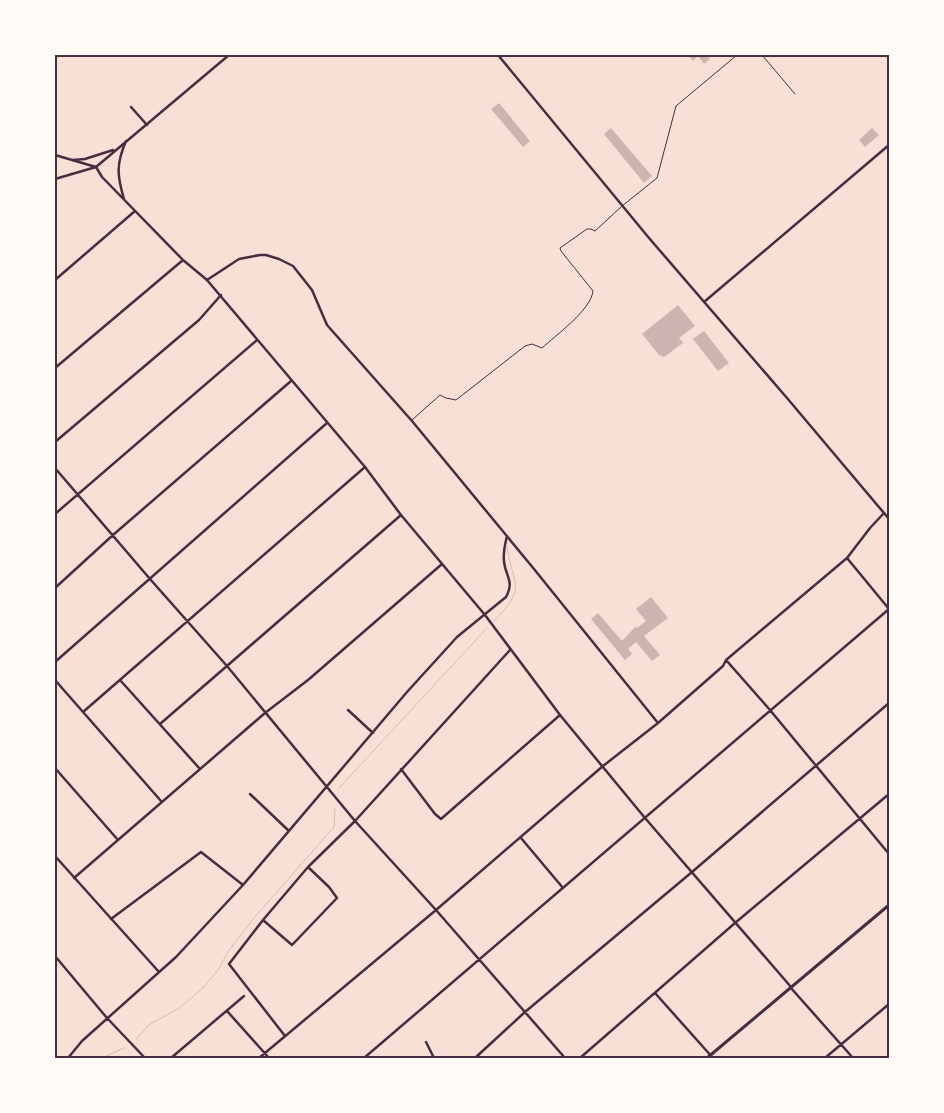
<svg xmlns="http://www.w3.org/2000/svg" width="944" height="1113" font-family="Spectral,serif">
  <rect width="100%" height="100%" fill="#f7e1d7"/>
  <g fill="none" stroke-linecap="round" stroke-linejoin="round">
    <path stroke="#dcb8b0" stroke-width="1" d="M494,621C528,586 513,587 507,547
      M339,788L487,628
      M136,1039L150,1024L178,1009L203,988L218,970L229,950L254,918L334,827L335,809
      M102,1058L124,1048"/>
  </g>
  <path fill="#ccb4b1" d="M688,55H707L710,59L704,64L698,56L693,61Z
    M499,103L530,141L523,147L491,109Z
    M611,128L652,176L644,183L604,134Z
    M872,128L879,135L865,147L859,140Z
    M678,305L695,326L679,338L683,343L664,357L659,355L642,334Z
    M704,331L729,363L718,371L693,339Z
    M651,597L668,618L644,636L660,655L652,661L636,642L628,649L632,654L625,660L591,619L598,613L622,641L636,626L637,628L646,621L636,609Z"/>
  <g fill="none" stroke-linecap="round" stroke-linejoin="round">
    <path stroke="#4a2c40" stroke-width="1" d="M762,55L795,94
      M412,420L440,395L446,398L456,400L525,346L532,344L542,348C556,335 591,310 593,291L561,251L560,248L587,229H591L595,231L622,206L657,178L676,106L737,55"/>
    <path stroke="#4a2c40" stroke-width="2.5" d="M131,107L147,125
      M55,155L96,167
      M55,280L135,211
      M207,280L239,259L260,255H266L279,259L293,266L312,290L327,325L412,421L534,569L658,723
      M55,368L183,260
      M55,442L199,320L221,295
      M55,468L150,579L227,666L355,821L436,910L565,1058
      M55,514L257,340
      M847,558L889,609
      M55,588L113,535L291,381
      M726,660L770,710L889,854
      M55,662L327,423
      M55,680L161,801
      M120,680L200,769
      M348,710L373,733
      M83,712L365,467
      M160,724L401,515
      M55,768L118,840
      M401,769L435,814L441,819L560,715
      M250,794L289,831
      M521,838L563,888
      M55,856L159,972
      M74,878L265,713L308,680L442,564
      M111,919L201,852L243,885
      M263,920L292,945L337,898L329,887L308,867
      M55,956L107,1018L145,1058
      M791,988L853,1058
      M655,993L713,1058
      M227,1011L269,1058
      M285,1036L229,964L263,920L308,867L355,821L510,650
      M426,1042L434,1058
      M68,1058L82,1041L176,957L243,885L407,692L457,637L506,597C515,581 505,576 504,561C503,553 505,544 507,536
      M171,1058L244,996
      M259,1058L436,910L603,766L658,723L723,666L726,660L847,558L870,528L884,513
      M364,1058L889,609
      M475,1058L525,1012L692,872L889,703
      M580,1058L735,923L889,794
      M825,1058L889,1004"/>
    <path stroke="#4a2c40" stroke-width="2.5" d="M498,55L649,238L787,398L889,519
      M73,160L85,159L113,150
      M96,167L102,177L183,260L207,280L365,467L401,515L485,615L560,715L645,818L791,987
      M55,179L96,167L229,55
      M124,199C117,176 116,164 126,141
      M704,302L889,145"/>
    <path stroke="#4a2c40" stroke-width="3" d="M707,1058L889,905"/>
  </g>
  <rect width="944" height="1113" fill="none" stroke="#fffaf5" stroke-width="112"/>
  <rect x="56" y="56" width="832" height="1001" fill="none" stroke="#4a2c40" stroke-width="2"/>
</svg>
